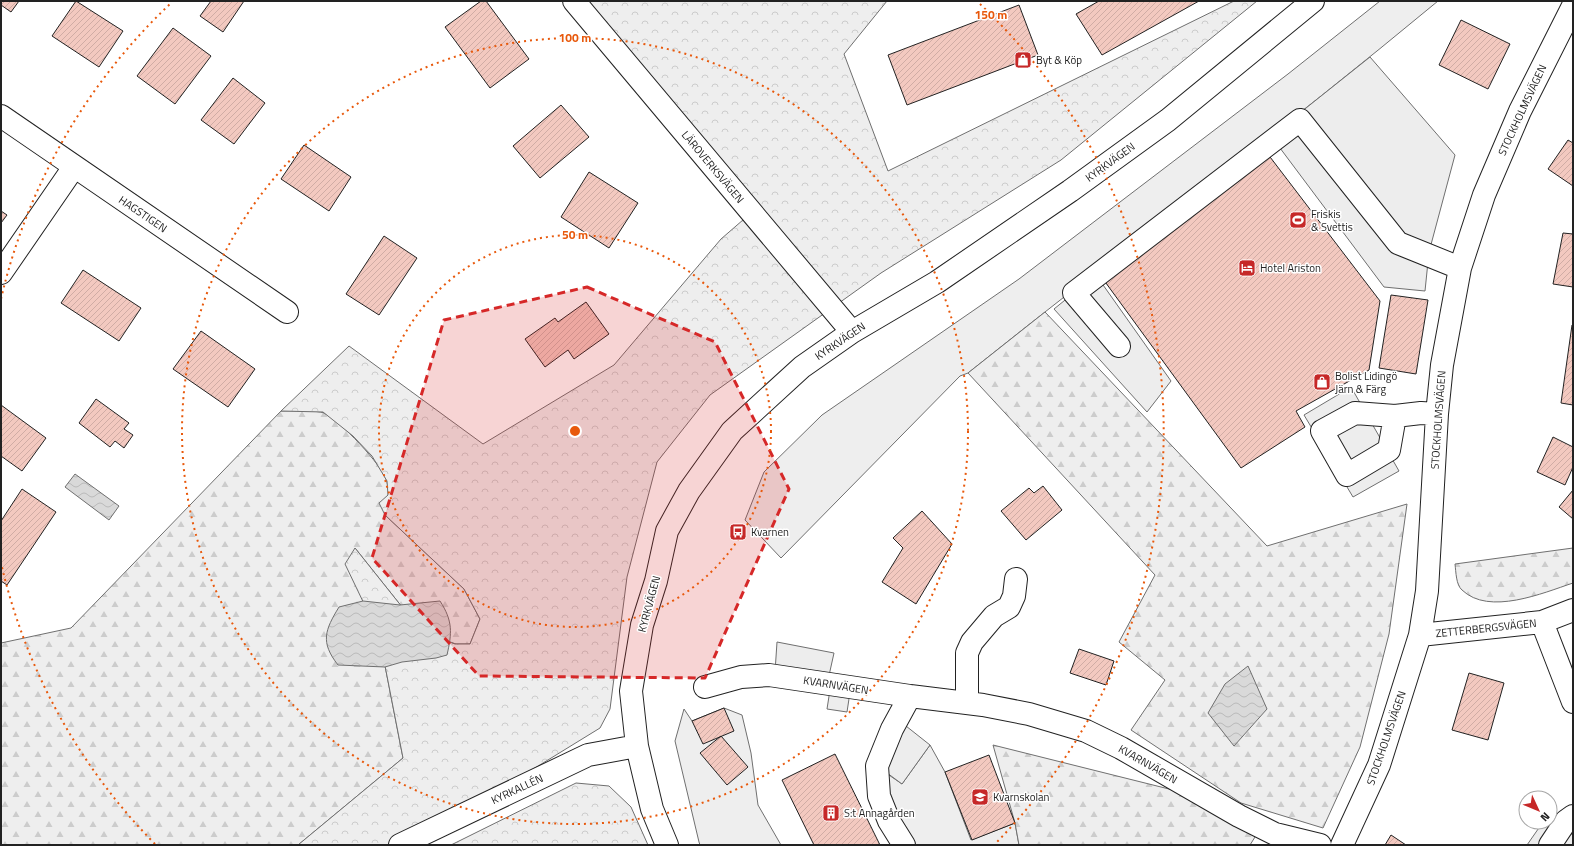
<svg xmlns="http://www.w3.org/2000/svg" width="1574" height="846" font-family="'Titillium Web',sans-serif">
  <defs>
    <pattern id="forest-firs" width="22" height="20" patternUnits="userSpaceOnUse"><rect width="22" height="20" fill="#eee"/><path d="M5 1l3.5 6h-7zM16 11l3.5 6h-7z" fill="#ccc"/></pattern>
    <pattern id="park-crowns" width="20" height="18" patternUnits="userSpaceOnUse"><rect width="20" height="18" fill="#eee"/><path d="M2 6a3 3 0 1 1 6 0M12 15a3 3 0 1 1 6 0" fill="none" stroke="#ccc"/></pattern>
    <pattern id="water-waves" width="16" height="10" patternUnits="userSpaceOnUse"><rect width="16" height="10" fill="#d9d9d9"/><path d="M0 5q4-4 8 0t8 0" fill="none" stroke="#bababa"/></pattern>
    <pattern id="building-hatch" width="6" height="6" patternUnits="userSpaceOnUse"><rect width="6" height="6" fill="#f3c9c0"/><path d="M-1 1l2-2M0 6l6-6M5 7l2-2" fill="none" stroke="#d0aca5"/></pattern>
  </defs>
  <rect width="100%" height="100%" fill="#fff"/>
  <path fill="#eee" stroke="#6f6f6f" d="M1380,1H1438C1284,129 1124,248 968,373L960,376L781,558L745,520L764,472L822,415L1019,279L1288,74Z
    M724,708L742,715L751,753L758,805L781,845H700L699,842L675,741L684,709L692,721Z
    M930,745L945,772L971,840L1015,823L1019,845H911L883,793L886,773L902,784Z"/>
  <path fill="url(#forest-firs)" stroke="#6f6f6f" d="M1045,312L1267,546L1407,504L1389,634L1360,747L1323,828L1241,803L1131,730L1165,680L1119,642L1155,575L968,373Z
    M281,411C290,411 317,410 324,413C339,420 383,465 387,482C390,493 387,504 385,515L464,589L480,619L470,644H456L422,632L355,548L379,635L403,758L298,845H1V643L71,628Z
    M1573,548V583C1543,593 1489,616 1462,590C1456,585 1456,572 1455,564Z
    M993,745L1177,791L1249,830L1255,837L1250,845H1019L1015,823Z"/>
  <path fill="url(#park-crowns)" stroke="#6f6f6f" d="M587,1H887L844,54L888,171L1234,1H1257L1061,160L881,273L710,395L657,462L627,577L610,709L600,728L504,787L396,845H298L403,758L379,635L345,564L355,548L422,632L455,644H470L480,619L464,589L385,515L379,503L388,495L387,481L372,456L353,436L323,412L281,411L349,346L483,444L614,365L721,239L751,213Z
    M576,783L609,786L631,807L648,845H451Z"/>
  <path fill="#ededed" stroke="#6f6f6f" d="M1370,57L1455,155L1429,252L1425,291L1384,287L1271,136Z
    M1096,275L1171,381L1147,412L1054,309Z
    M1351,387L1399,471L1353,497L1304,415Z
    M777,642L834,653L828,680L775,672Z
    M832,677L852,679L847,712L827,709Z
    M906,726L930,745L902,784L879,767Z
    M1550,820L1573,835V845H1527L1543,822H1550Z"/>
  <path fill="url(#water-waves)" stroke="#6f6f6f" d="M75,474L119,506L109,520L65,487Z
    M363,601L400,605L440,601C453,621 452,633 447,655L436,658L402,662L385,667L338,665C320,642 325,630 339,607Z
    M1248,666L1267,709L1234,746L1208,713L1225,684Z"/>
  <path fill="url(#building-hatch)" stroke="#222" d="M1,1H19L11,12L1,5Z
    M76,1L123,31L99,67L52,36Z
    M211,1H244L223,32L200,16Z
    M481,1H486L529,59L490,88L445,27Z
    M1099,1H1199L1102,55L1076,14Z
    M1019,5L1038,55L907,105L888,55Z
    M1461,20L1510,44L1488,89L1439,65Z
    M173,28L211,56L175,104L137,76Z
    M233,78L265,103L234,144L201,120Z
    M561,105L589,137L540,178L513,146Z
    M1568,140L1573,143V186L1548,169Z
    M304,145L351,177L329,211L281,179Z
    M1267,153L1380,301L1369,370L1296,411L1305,427L1241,468L1103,279Z
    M589,172L638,203L609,248L561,217Z
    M1,211L7,215L1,223Z
    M1563,233L1573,234V287L1553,284Z
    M384,236L417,258L379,315L346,294Z
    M83,270L141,308L119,341L61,303Z
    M1391,295L1428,300L1416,374L1379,368Z
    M586,302L609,334L574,359L568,350L545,367L525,339L555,318L558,322Z
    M1572,325H1573V405L1561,403Z
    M201,331L255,369L228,407L173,369Z
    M96,399L129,423L124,429L133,435L124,448L115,441L110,447L79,423Z
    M1,405L46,438L22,471L1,456Z
    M1553,437L1573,447V467L1565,485L1537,472Z
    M1043,486L1062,510L1026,540L1001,511L1029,488L1034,493Z
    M22,489L56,512L7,585L1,581V521Z
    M1573,490V519L1559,507Z
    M922,511L952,544L916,604L882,582L903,548L893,538Z
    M1079,649L1114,661L1106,685L1070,673Z
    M1469,673L1504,683L1488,740L1452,730Z
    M724,708L734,731L703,744L692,721Z
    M721,736L748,767L727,785L700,753Z
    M835,754L880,845H814L782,780Z
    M989,755L1015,823L972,840L945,772Z
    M1391,835L1406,845H1385Z"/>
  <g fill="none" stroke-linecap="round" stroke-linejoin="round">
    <g stroke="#222" stroke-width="24">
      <path id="minor" d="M574,1L852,332
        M1,116L287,312
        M1,273L74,167
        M1119,346L1074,293L1300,120L1398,243L1460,268
        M1395,416L1389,450L1347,475L1322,431L1355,413L1395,416L1421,413L1437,414
        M1542,622L1573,702
        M1420,635L1542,622L1573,610
        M705,687L741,677L769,675L910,696L983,705L1029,714L1086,731L1121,748L1239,816L1275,834L1320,845
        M967,703V653L972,642L994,616L1009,607L1014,596L1016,579
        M400,845L588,755L637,746
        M667,845L652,809L637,746L631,691L642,625L656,581L667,531L689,491L732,431L802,367L852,332L937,282L1070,191L1168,120L1313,1
        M904,845L889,821L879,796L877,766L892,729L910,696
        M1342,845L1379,765L1420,635L1427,591L1437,414L1442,365L1460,268L1484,195L1520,111L1573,6
        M1550,845L1566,821L1573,816"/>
    </g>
    <use href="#minor" stroke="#fff" stroke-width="22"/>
  </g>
  <path fill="#d62828" fill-opacity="0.2" stroke="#d62828" stroke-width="3" stroke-dasharray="8 5" stroke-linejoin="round" d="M587,287L715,342L789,489L705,678L479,676L372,558L444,320Z"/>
  <g fill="none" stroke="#e8590c" stroke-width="2" stroke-dasharray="2 4">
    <circle cx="575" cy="431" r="196"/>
    <circle cx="575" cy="431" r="393"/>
    <path d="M155 844A589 589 0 0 1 1 563M1 299A589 589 0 0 1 170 4M980 4A589 589 0 0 1 995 844"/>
  </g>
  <defs>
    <g id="shop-square" transform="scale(0.9)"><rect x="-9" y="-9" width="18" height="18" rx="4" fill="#c62828" stroke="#fff"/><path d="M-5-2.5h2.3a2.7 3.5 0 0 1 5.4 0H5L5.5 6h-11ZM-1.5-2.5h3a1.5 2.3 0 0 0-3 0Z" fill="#fff"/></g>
    <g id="stadium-square" transform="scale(0.9)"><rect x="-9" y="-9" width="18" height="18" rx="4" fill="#c62828" stroke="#fff"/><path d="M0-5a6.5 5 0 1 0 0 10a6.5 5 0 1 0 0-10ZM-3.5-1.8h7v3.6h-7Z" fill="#fff"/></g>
    <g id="hotel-square" transform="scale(0.9)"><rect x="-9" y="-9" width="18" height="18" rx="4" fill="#c62828" stroke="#fff"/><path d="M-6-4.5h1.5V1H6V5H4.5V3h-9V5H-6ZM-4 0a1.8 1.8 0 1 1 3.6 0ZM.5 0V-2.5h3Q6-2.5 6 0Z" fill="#fff"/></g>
    <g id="bus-square" transform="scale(0.9)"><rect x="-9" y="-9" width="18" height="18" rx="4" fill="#c62828" stroke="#fff"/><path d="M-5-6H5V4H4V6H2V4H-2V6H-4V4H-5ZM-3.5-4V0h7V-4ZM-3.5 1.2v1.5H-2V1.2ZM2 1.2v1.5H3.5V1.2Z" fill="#fff"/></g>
    <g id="school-square" transform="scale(0.9)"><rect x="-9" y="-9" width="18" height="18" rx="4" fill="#c62828" stroke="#fff"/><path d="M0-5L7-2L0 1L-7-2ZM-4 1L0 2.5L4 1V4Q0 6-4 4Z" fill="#fff"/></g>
    <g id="building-square" transform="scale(0.9)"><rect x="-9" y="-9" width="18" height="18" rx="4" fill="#c62828" stroke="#fff"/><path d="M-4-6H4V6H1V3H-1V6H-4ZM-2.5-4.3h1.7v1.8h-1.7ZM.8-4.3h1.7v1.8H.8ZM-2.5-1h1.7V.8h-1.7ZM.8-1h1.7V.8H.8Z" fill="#fff"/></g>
  </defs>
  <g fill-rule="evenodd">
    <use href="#shop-square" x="1023" y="60"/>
    <use href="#stadium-square" x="1298" y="220"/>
    <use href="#hotel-square" x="1247" y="268"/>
    <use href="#shop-square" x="1322" y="382"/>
    <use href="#bus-square" x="738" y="532"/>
    <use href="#school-square" x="980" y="797"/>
    <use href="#building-square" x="831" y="813"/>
  </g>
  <g text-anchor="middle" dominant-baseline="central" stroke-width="3" stroke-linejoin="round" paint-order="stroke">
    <g font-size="11" fill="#222" stroke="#fff" text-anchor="start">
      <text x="1036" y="60">Byt &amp; Köp</text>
      <text x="1311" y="214">Friskis<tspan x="1311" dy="13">&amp; Svettis</tspan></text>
      <text x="1260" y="268">Hotel Ariston</text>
      <text x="1335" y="376">Bolist Lidingö<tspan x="1335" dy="13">Järn &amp; Färg</tspan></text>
      <text x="751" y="532">Kvarnen</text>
      <text x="993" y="797">Kvarnskolan</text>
      <text x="844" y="813">S:t Annagården</text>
    </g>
    <g font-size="11" fill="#222" stroke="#fff">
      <text transform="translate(1522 110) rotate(-65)">STOCKHOLMSVÄGEN</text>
      <text transform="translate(1110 162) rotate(-36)">KYRKVÄGEN</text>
      <text transform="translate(713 167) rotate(50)">LÄROVERKSVÄGEN</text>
      <text transform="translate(143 214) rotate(34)">HAGSTIGEN</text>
      <text transform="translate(840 341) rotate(-34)">KYRKVÄGEN</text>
      <text transform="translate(1438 420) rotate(-86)">STOCKHOLMSVÄGEN</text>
      <text transform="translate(649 604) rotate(-75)">KYRKVÄGEN</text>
      <text transform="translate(1486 628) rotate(-6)">ZETTERBERGSVÄGEN</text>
      <text transform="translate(836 685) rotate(9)">KVARNVÄGEN</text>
      <text transform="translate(1386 738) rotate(-71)">STOCKHOLMSVÄGEN</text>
      <text transform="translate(1148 764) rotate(30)">KVARNVÄGEN</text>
      <text transform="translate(517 789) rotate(-25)">KYRKALLÉN</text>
    </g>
  </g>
  <circle cx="575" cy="431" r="6" fill="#e8590c" stroke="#fff" stroke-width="2"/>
  <g font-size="12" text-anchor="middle" font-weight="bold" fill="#e8590c" stroke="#fff" stroke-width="3" stroke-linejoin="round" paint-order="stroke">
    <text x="991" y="19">150 m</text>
    <text x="575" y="42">100 m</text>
    <text x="575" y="239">50 m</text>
  </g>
  <rect width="1574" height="846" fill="none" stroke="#222222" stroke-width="4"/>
  <g transform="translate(1538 810) rotate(134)"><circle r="19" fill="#ffffff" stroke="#a7a7a7"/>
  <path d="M0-3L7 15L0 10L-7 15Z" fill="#c62828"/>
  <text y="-6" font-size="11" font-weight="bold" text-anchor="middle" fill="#222222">N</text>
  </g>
</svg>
